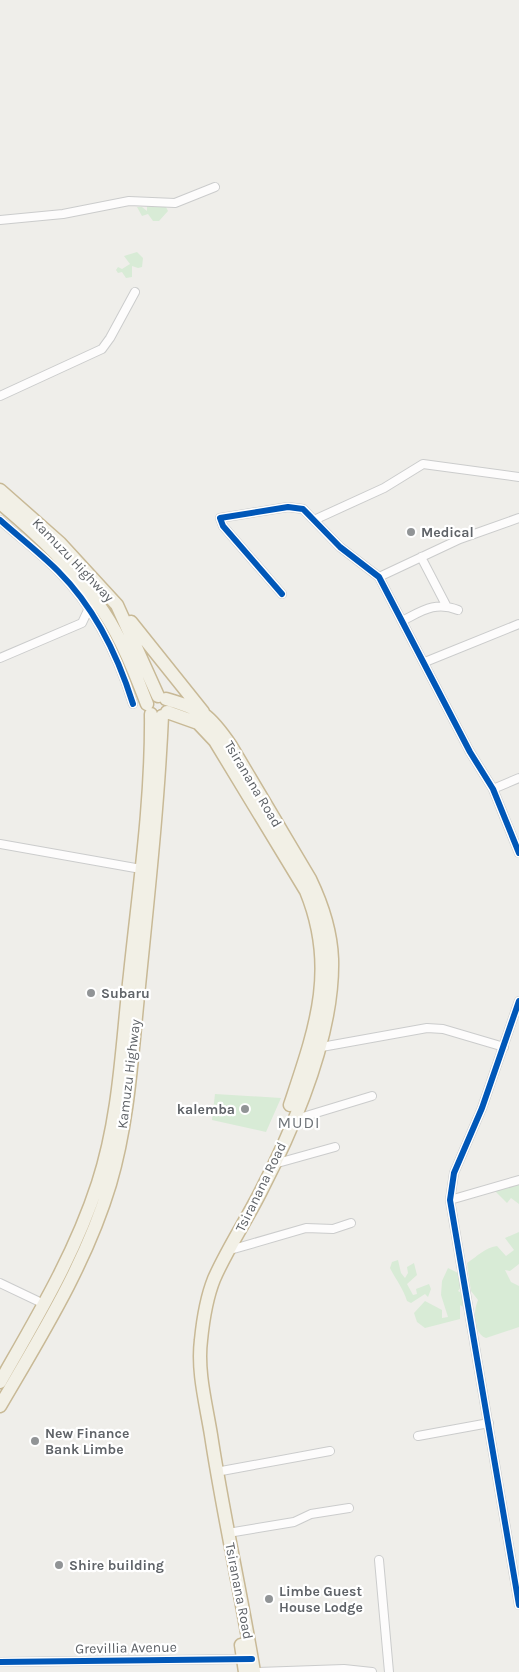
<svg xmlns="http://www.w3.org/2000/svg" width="519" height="1672" font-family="Karla,sans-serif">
  <rect width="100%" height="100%" fill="#efeeea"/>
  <path fill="#d8ebd6" d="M153,204L165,205L168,211L159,221H153L148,214L142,216L137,207H142L147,211V205L153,206Z
    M137,252L143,258L142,267L138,268L132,266V277L126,278L122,272L118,273L116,270L118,267L122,269L130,264L124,256Z
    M215,1094L281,1098L266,1132L212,1120Z
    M519,1178V1204L511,1198L507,1203L494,1190L505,1182L509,1188Z
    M519,1232V1264L510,1271L505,1270L511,1282L519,1286V1327L486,1338C473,1333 473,1311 478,1300L471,1291L467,1263C478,1256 484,1248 497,1246L506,1256L514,1250L505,1238Z
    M398,1260L401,1273L405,1278L408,1273L407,1267L414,1263L417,1275L407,1284L413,1295L417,1294L416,1289L429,1284L431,1289L428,1297L425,1294L411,1303L407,1301C403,1288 396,1280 390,1268L392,1262Z
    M448,1268L460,1274L463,1285L458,1291L469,1297L468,1310L460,1305V1319L425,1328L417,1322L414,1313L425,1301L442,1310V1318L448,1317L441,1295L442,1281Z"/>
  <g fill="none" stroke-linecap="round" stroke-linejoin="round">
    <g stroke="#cbcccc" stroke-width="10">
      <path id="minor" d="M0,220L63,214L129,201L175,203L215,187
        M0,396L102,349L110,338L135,292
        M0,520C19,537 40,553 58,571C94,607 118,656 133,704
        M314,520L384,488L423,464L519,477
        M421,557L446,605
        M379,577L460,539L519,518
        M282,594L223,526L220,518L288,507L303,509L340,547L379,577L470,752L493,789L519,853
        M402,621C422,611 435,601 458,610
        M0,658L82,623L89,608
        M425,662L519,624
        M493,789L519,778
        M0,844L141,869
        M519,1001L482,1108L454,1173L450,1200L519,1605
        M316,1048L427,1028L443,1029L504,1047
        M293,1120L372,1096
        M274,1164L335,1147
        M450,1200L519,1180
        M230,1250L306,1228L333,1229L351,1223
        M0,1283L44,1304
        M418,1436L489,1423
        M216,1472L330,1451
        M228,1533L294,1522L311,1514L349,1508
        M379,1560L389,1672
        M0,1662L245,1659
        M258,1672L344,1669L372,1672"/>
    </g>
    <g stroke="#c8b996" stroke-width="15">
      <path id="trunk" d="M0,490L60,543L117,605L158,696
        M0,503C38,535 75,569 103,611C122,639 135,673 147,704
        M131,622L203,712
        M166,699C202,709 210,715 231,746L310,879C322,904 331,931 332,959C334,1034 295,1125 261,1191C246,1221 227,1249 214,1279C206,1299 203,1320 201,1340C197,1371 206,1404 211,1435C223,1514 241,1593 254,1672
        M167,712L198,723L215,741L306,891C338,969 315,1030 290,1105
        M0,1382C37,1317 75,1254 98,1183C120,1116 122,1043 130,974C139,888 152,801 151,714
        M0,1406C42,1334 86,1264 110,1184C129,1120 132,1052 139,986C148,896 158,806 162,716
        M241,1645L245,1672"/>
    </g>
    <use href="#minor" stroke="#fdfcfc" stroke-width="8"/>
    <use href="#trunk" stroke="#f2f0e6" stroke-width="12"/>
    <g stroke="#fff" stroke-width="9">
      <path id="cycleway" d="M0,520C19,537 40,553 58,571C94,607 118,656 133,704
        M282,594L223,526L220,518L288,507L303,509L340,547L379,577L470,752L493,789L519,853
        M519,1001L482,1108L454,1173L450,1200L519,1605
        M0,1662L252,1659"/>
    </g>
    <use href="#cycleway" stroke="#0057b8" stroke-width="6"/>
  </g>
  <g fill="#919496" stroke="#fff" stroke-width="2">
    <circle cx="411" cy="532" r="5"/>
    <circle cx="91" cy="993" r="5"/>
    <circle cx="245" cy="1109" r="5"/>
    <circle cx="35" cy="1441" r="5"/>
    <circle cx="59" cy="1565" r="5"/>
    <circle cx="269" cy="1599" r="5"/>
  </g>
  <g text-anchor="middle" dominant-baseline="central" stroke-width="4.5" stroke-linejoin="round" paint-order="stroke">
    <g font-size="14" font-weight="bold" fill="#5f6368" stroke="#fff" text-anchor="start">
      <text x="421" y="532">Medical</text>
      <text x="101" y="993">Subaru</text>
      <text x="235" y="1109" text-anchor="end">kalemba</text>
      <text x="45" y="1433">New Finance<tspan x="45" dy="16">Bank Limbe</tspan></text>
      <text x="69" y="1565">Shire building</text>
      <text x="279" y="1591">Limbe Guest<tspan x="279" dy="16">House Lodge</tspan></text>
    </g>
    <g font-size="14" fill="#5f6368" stroke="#fff">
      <text transform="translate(73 560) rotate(46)">Kamuzu Highway</text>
      <text transform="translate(253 784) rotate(59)">Tsiranana Road</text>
      <text transform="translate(129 1074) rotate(-83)">Kamuzu Highway</text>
      <text transform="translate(261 1187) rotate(-64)">Tsiranana Road</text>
      <text transform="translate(239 1591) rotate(79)">Tsiranana Road</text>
      <text transform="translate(126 1648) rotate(-1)">Grevillia Avenue</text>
    </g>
    <g font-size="16" letter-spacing="1" fill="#70757a" stroke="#fff">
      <text x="299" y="1122">MUDI</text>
    </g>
  </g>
</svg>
